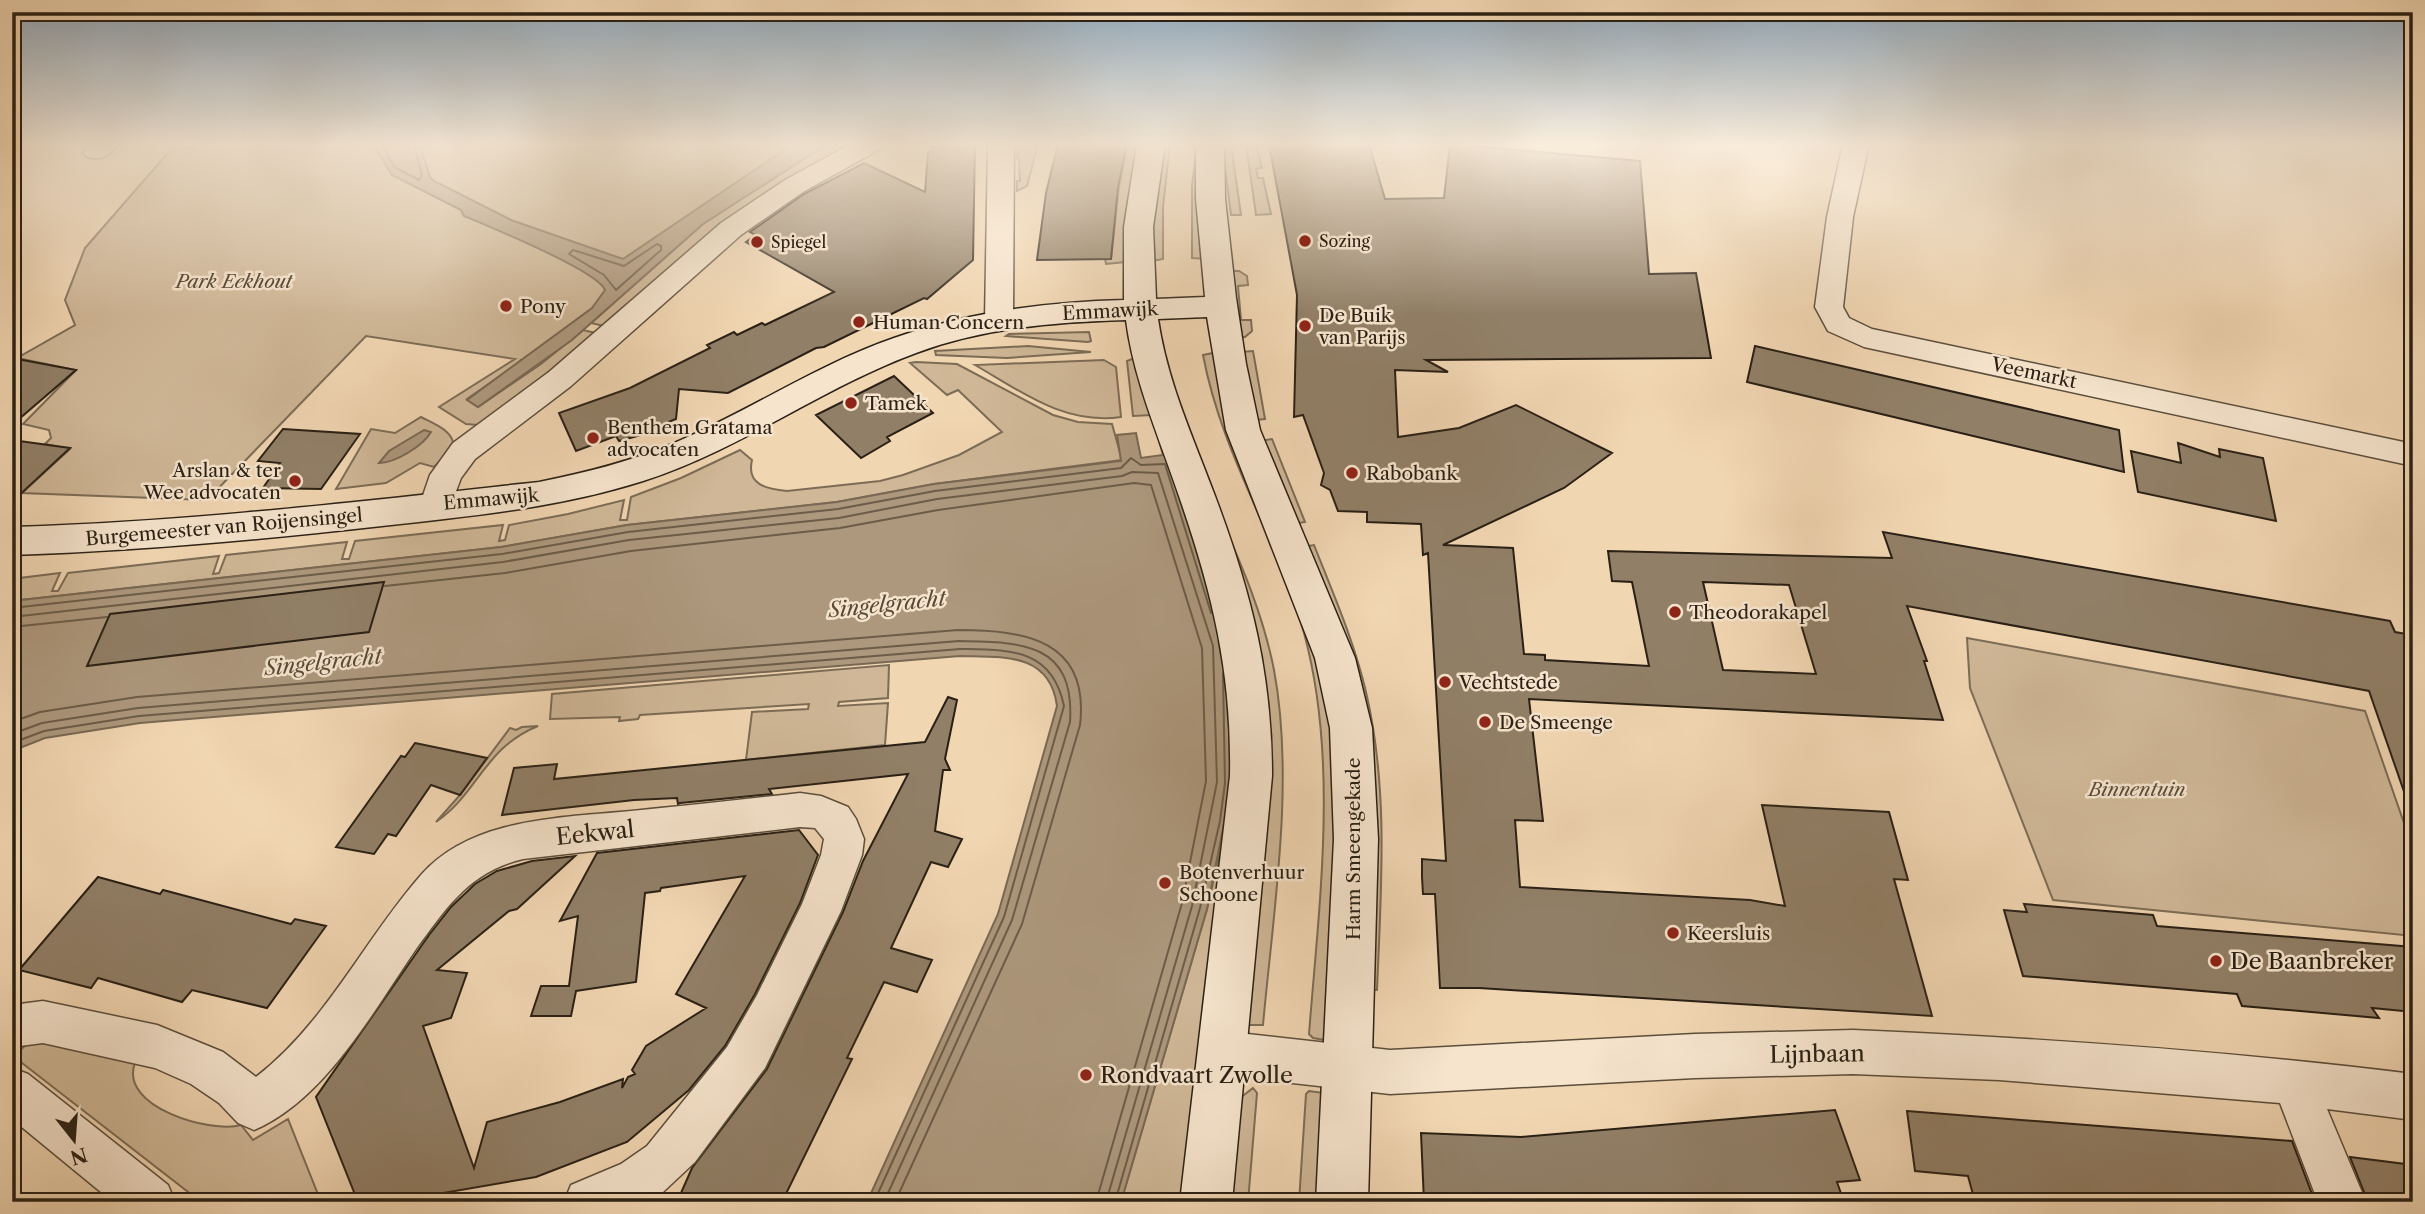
<svg xmlns="http://www.w3.org/2000/svg" width="2425" height="1214" font-family="'Libre Caslon Text',serif">
  <rect width="100%" height="100%" fill="#f1d6b2"/>
  <filter id="stains"><feTurbulence type="fractalNoise" baseFrequency=".00286" numOctaves="4"/><feColorMatrix values="0 0 0 0 .2 0 0 0 0 .09 0 0 0 0 .02 0 0 0 .5 -.17"/></filter>
  <radialGradient id="worn" r=".72"><stop offset=".6" stop-color="#630" stop-opacity="0"/><stop offset="1" stop-color="#630" stop-opacity=".3"/></radialGradient>
  <path fill="#cfb797" stroke="#7c6c56" stroke-width="2" d="M203,144H812L681,232L536,361L520,360L522,361L467,399L478,407L541,364L583,330L605,335L478,425L466,424L439,407L515,359L366,336L207,500L22,493L70,449L45,444L51,438L49,430L23,424L76,370L17,358L75,325L65,300L85,248L173,147L197,149Z
    M827,144H857L612,328L591,323L703,224Z
    M1019,144H1038L1027,186L1017,191V181H1020L1019,159L1017,158Z
    M1127,144H1139L1125,262L1106,264L1105,259H1111L1119,187Z
    M1162,144H1170L1163,207V259L1152,261L1150,238Z
    M1197,144L1207,259L1192,258V186Z
    M1222,144H1231L1241,215H1231Z
    M1246,144H1256L1262,168L1256,169L1258,178H1263L1271,214L1256,215Z
    M1230,271H1239L1247,276L1248,285L1238,286L1241,320H1251L1252,331L1245,337H1240Z
    M1089,332L1091,341L1088,342L1006,336L1009,334Z
    M1028,346L1091,352L1007,358L936,355L935,351Z
    M1253,351L1265,419L1254,420L1242,352Z
    M1213,353L1340,719L1331,1041L1313,1038L1309,1034C1319,904 1339,761 1304,633C1277,537 1222,456 1203,355Z
    M1132,359L1134,360L1169,454L1163,455L1152,415L1133,416L1127,361Z
    M1104,360L1116,367L1121,417C1064,425 1022,392 975,365Z
    M916,362L957,364L1053,415L1078,422L1112,424L1122,460L934,484L837,502L627,525L501,547L12,601V579L60,573L52,591H58L68,573L219,556L213,574L219,573L226,555L347,542L342,559H349L355,541L503,525L499,541L505,540L509,525L568,514L624,500L620,520H627L631,497L681,478L740,450L752,460C746,485 767,489 787,491L880,481L903,475L959,455L1002,432L958,390L947,395L910,363Z
    M421,417C434,424 453,430 454,447L434,467L420,463L386,483L336,489L371,429L395,433Z
    M1272,439L1305,522L1293,524L1260,441Z
    M1211,495C1236,553 1262,608 1274,670C1295,782 1273,913 1263,1025H1249L1244,1021L1247,911Z
    M1314,545C1333,593 1354,641 1366,692C1389,790 1381,890 1377,990L1365,989L1367,835L1302,547Z
    M1967,638L2365,711L2413,849V936L2053,900L1970,688Z
    M889,665L888,698L839,702L838,706L888,703L885,745L746,760L752,712L808,709L809,704L640,715L638,719L619,721L620,717L550,719L552,694Z
    M538,726C484,748 479,792 436,822L460,795L510,728L516,730L522,727Z
    M1227,822L1194,1202H1121L1207,909Z
    M32,1040L135,1063C118,1107 212,1134 241,1125L253,1140L288,1119L321,1202H201L13,1056Z
    M1253,1088L1257,1093L1248,1202H1216L1240,1098Z
    M1309,1091L1331,1094L1328,1202H1299L1306,1094Z"/>
  <path fill="#ad987d" stroke="#796853" stroke-width="2" d="M373,144H420L430,177L434,181L511,220L623,259L793,144H827L703,224L572,340L478,407L467,400L592,308L605,290C598,271 488,226 464,216L461,210L392,175Z
    M424,430L431,432C423,446 395,463 379,463L389,451Z
    M1136,433L1141,458L1169,454L1228,643L1232,784L1207,909L1121,1202H867L998,914L1057,706C1050,652 1002,657 960,656L140,723L45,738L12,751V601L501,547L627,525L837,502L934,484L1121,461L1117,435Z"/>
  <g fill="none" stroke-linecap="round" stroke-linejoin="round">
    <path stroke="#6c5c49" stroke-width="2" d="M382,144L394,167L419,180L422,176L414,144
      M657,244L661,246V250L616,290L604,275L569,254L573,250L624,266Z
      M385,586L505,573L631,551L840,528L938,510L1134,483L1151,485L1202,648L1206,781L1182,903L1096,1202
      M12,608L502,554L628,532L838,509L935,491L1121,468L1131,458L1141,465L1165,464L1211,613
      M12,617L503,562L629,540L839,518L937,499L1122,476L1132,472L1158,473L1213,646L1217,782L1192,906L1106,1202
      M12,627L107,617
      M12,722L40,712L137,697L958,630C1025,630 1090,640 1080,725L1022,924L895,1202
      M12,734L42,723L138,708L959,641C1023,642 1075,643 1070,722L1012,920L884,1202
      M12,743L44,731L139,716L960,649C1010,650 1052,648 1064,706L1004,917L874,1202
      M1115,1202L1200,908L1220,821L1225,783L1223,674"/>
  </g>
  <path fill="#917f67" stroke="#2a2015" stroke-width="2" fill-rule="evenodd" d="M932,144H975L973,260L927,299L924,298L824,347L816,348L728,393L679,389L676,419L658,426L656,431L619,441L616,436L576,451L559,413L630,388L710,348L707,345L734,332L737,335L762,323L765,325L834,292L746,242L755,235L750,232L804,194L864,163L925,192L928,152H931Z
    M1058,144H1127L1118,187L1111,259L1037,260L1046,193Z
    M1269,144H1369L1385,199L1444,198L1450,144L1640,161L1649,274L1696,273L1711,358L1426,360L1448,372L1395,370L1398,437L1459,428L1516,405L1612,453L1564,488L1443,545L1513,548L1524,654L1545,655V660L1649,666L1632,582L1612,581L1608,551L1892,558L1883,532L2390,621L2395,632L2413,635V802L2408,803L2369,691L1907,606L1927,661H1924L1943,720L1529,699L1543,821L1515,820L1520,887L1750,900L1785,906L1762,805L1889,812L1908,880L1894,879L1932,1016L1479,988H1440L1435,894H1423L1422,877V859L1446,861L1428,553L1423,555L1421,524L1367,522V512L1338,511L1330,490L1321,485L1324,473L1303,415L1294,417L1297,295ZM1703,582L1789,585L1816,674L1723,670Z
    M1755,346L2119,430L2124,472L1747,382Z
    M12,358L76,370L12,425Z
    M894,376L933,413L887,437L890,441L861,458L816,415Z
    M283,429L360,434L321,489L263,488L280,463L258,461Z
    M12,440L70,448L12,502Z
    M2178,443L2220,457L2219,449L2263,458L2276,521L2138,492L2131,451L2181,463Z
    M384,582L369,632L87,666L110,614Z
    M948,697L957,700L945,759L950,770H943L935,831L962,839L948,867L931,862L891,948L932,960L917,992L884,982L847,1058L852,1059L782,1202H677L692,1168L767,1069L843,912L863,861L908,774L769,789L772,794L680,803L678,804L677,798L634,800L502,815L514,768L557,764L554,779L925,742Z
    M415,743L487,758L460,795L431,785L396,836L388,834L374,854L336,847L401,756L405,757Z
    M799,830L818,855L800,903L755,994L725,1046L689,1090L627,1142L536,1177L391,1202H358L316,1097L429,935L451,907L475,884L497,871L532,861L575,856L517,909L509,911L437,970L467,973L451,1018L423,1026L474,1168L487,1122L560,1102L623,1079L622,1088L628,1077L635,1074L632,1070L646,1046L706,1008L676,994L745,876L661,888L660,891L645,893L636,982L576,991L571,1016H531L541,986H569L578,916L560,921L597,853Z
    M98,877L160,894L163,890L291,924L295,919L326,926L267,1008L192,990L182,1002L98,978L91,988L19,970Z
    M2024,904L2153,915L2157,926L2413,947V1012L2372,1008L2379,1018L2242,1006L2237,994L2023,976L2004,910L2027,912Z
    M1835,1110L1860,1180L1837,1182L1844,1202H1424L1421,1133L1521,1137Z
    M1907,1111L2292,1141L2315,1202H1975L1968,1176L1915,1171Z
    M2350,1157L2413,1165V1202H2368Z"/>
  <g fill="none" stroke-linecap="round" stroke-linejoin="round">
    <g stroke="#5c4e3c" stroke-width="3">
      <path id="minor" d="M90,144H118C110,156 101,161 87,157L83,152Z
        M851,144H883L880,149L803,192L741,235L571,386L475,459L461,478L447,515L435,519L423,515L419,507L430,475L453,443L549,372L721,223L785,180Z
        M988,144H1014L1013,320L1009,327L999,329L989,327L985,320Z
        M1843,144H1869L1853,217L1843,307L1849,318L1872,329L2413,444V466L1864,347L1828,331L1815,307L1827,217Z
        M800,793L821,796L848,807L856,819L864,839L862,855L841,911L765,1068L695,1162L663,1192L645,1202H564L571,1185L621,1164L647,1146L727,1047L757,995L802,904L821,855L824,839L815,828L800,827L523,859C469,872 447,907 416,949C374,1010 325,1100 254,1130L238,1123L219,1103L191,1084L155,1068L43,1043L12,1047V1005L43,1001L157,1025L223,1052L256,1077C326,1023 364,940 421,875C474,815 568,818 641,810C694,805 747,799 800,793Z
        M1853,1030C2040,1038 2227,1051 2413,1074V1120L2327,1109L2366,1202H2318L2280,1103L1999,1080L1853,1074L1695,1078L1390,1094L1221,1075L1205,1068L1199,1053L1205,1038L1221,1031L1390,1050L1695,1034Z
        M12,1068L28,1074L168,1185L175,1202H113L12,1119Z"/>
    </g>
    <g stroke="#2a2015" stroke-width="3">
      <path id="secondary" d="M1137,144H1165L1153,227L1156,299L1205,297L1196,199V144H1224L1225,199L1236,298L1246,364L1260,430L1355,658L1372,728L1378,839L1368,1202H1316L1334,839L1330,728L1315,658L1226,430L1207,317L1158,319C1167,381 1193,437 1215,496C1251,592 1272,673 1272,776L1232,1202H1180L1230,776C1232,674 1213,595 1180,499C1160,439 1134,382 1126,320C1055,322 983,328 916,353C821,388 740,450 643,481C558,508 471,516 382,526C258,540 136,551 12,555V527C189,522 363,501 539,482C584,473 629,462 672,444C748,412 816,365 894,338C968,312 1046,302 1124,300V227Z"/>
    </g>
    <use href="#minor" fill="#f6e4cd" fill-rule="evenodd"/>
    <use href="#secondary" fill="#f6e4cd" fill-rule="evenodd"/>
  </g>
  <linearGradient id="sky" x2="0" y2="1"><stop stop-color="#90a9bd"/><stop offset="0.46" stop-color="#f9eddc"/><stop offset="1" stop-color="#f9eddc" stop-opacity="0"/></linearGradient>
  <rect width="2425" height="314" fill="url(#sky)"/>
  <g fill="#8f2418" stroke="#f6e4cd" stroke-width="2.5">
    <circle cx="1305" cy="241" r="7"/>
    <circle cx="757" cy="242" r="7"/>
    <circle cx="506" cy="306" r="7"/>
    <circle cx="859" cy="322" r="7"/>
    <circle cx="1305" cy="326" r="7"/>
    <circle cx="851" cy="403" r="7"/>
    <circle cx="593" cy="438" r="7"/>
    <circle cx="1352" cy="473" r="7"/>
    <circle cx="295" cy="481" r="7"/>
    <circle cx="1675" cy="612" r="7"/>
    <circle cx="1445" cy="682" r="7"/>
    <circle cx="1485" cy="722" r="7"/>
    <circle cx="1165" cy="883" r="7"/>
    <circle cx="1673" cy="933" r="7"/>
    <circle cx="2216" cy="961" r="7"/>
    <circle cx="1086" cy="1075" r="7"/>
  </g>
  <g text-anchor="middle" dominant-baseline="central" stroke-width="5" stroke-linejoin="round" paint-order="stroke">
    <g font-size="16" fill="#2a2015" stroke="#f6e4cd" text-anchor="start">
      <text x="1319" y="241">Sozing</text>
      <text x="771" y="242">Spiegel</text>
    </g>
    <g font-size="19" font-style="italic" fill="#5c4d3c" stroke="#f6e4cd">
      <text x="234" y="281">Park Eekhout</text>
      <text x="2137" y="789">Binnentuin</text>
    </g>
    <g font-size="19" fill="#2a2015" stroke="#f6e4cd" text-anchor="start">
      <text x="520" y="306">Pony</text>
      <text x="1319" y="315">De Buik<tspan x="1319" dy="22">van Parijs</tspan></text>
      <text x="873" y="322">Human Concern</text>
      <text x="865" y="403">Tamek</text>
      <text x="607" y="427">Benthem Gratama<tspan x="607" dy="22">advocaten</tspan></text>
      <text x="281" y="470" text-anchor="end">Arslan &amp; ter<tspan x="281" dy="22">Wee advocaten</tspan></text>
      <text x="1366" y="473">Rabobank</text>
      <text x="1689" y="612">Theodorakapel</text>
      <text x="1459" y="682">Vechtstede</text>
      <text x="1499" y="722">De Smeenge</text>
      <text x="1179" y="872">Botenverhuur<tspan x="1179" dy="22">Schoone</tspan></text>
      <text x="1687" y="933">Keersluis</text>
    </g>
    <g font-size="19" fill="#2a2015" stroke="#f6e4cd">
      <text transform="translate(1110 311) rotate(-3)">Emmawijk</text>
      <text transform="translate(2034 373) rotate(12)">Veemarkt</text>
      <text transform="translate(491 499) rotate(-5)">Emmawijk</text>
      <text transform="translate(224 527) rotate(-5)">Burgemeester van Roijensingel</text>
      <text transform="translate(1353 849) rotate(-90)">Harm Smeengekade</text>
    </g>
    <g font-size="21" font-style="italic" fill="#584a39" stroke="#f6e4cd">
      <text transform="translate(887 604) rotate(-6)">Singelgracht</text>
      <text transform="translate(323 662) rotate(-6)">Singelgracht</text>
    </g>
    <g font-size="23" fill="#2a2015" stroke="#f6e4cd">
      <text transform="translate(595 833) rotate(-6)">Eekwal</text>
      <text transform="translate(1817 1054) rotate(-1)">Lijnbaan</text>
    </g>
    <g font-size="23" fill="#2a2015" stroke="#f6e4cd" text-anchor="start">
      <text x="2230" y="961">De Baanbreker</text>
      <text x="1100" y="1075">Rondvaart Zwolle</text>
    </g>
  </g>
  <rect width="2425" height="1214" fill="none" stroke="#f1d6b2" stroke-width="42"/>
  <rect x="14" y="14" width="2397" height="1186" fill="none" stroke="#2a2015" stroke-width="3.5"/>
  <rect x="21" y="21" width="2383" height="1172" fill="none" stroke="#2a2015" stroke-width="2"/>
  <g transform="translate(74 1140) rotate(163)" stroke="#f6e4cd" stroke-width="5" paint-order="stroke">
  <path d="M0-5L12 26L0 18L-12 26Z" fill="#2a2015"/>
  <text y="-10" font-size="19" font-weight="bold" text-anchor="middle" fill="#2a2015">N</text>
  </g>
  <rect width="100%" height="100%" filter="url(#stains)"/>
  <rect width="100%" height="100%" fill="url(#worn)"/>
</svg>
